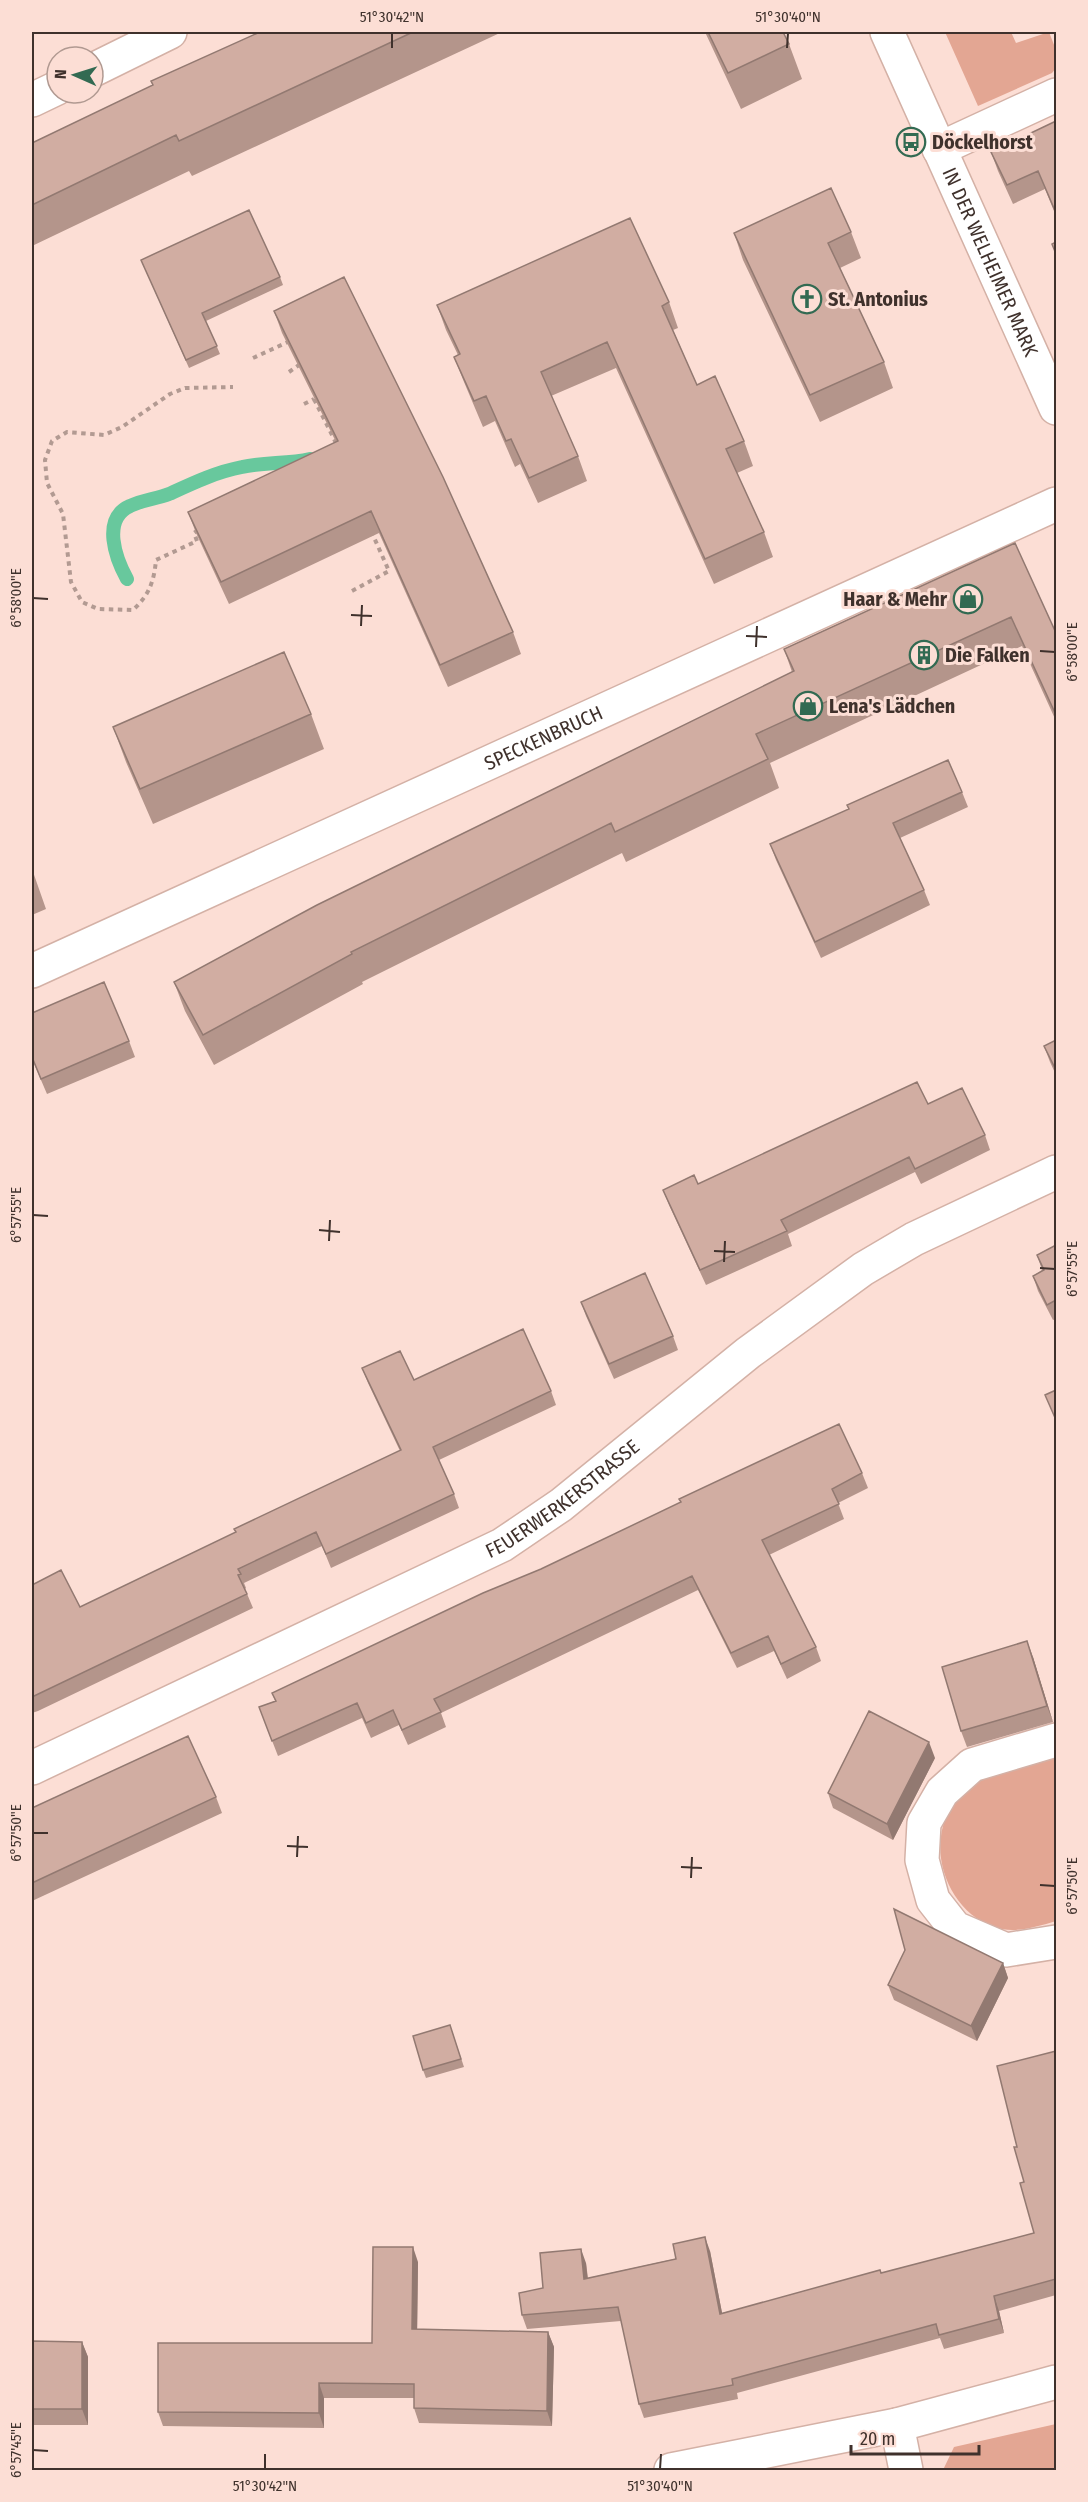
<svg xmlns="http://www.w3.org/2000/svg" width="1088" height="2502" font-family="'Fira Sans Condensed',sans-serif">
  <rect width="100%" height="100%" fill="#fcded5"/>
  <path fill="#e3a693" d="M945,32H1011L1016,43L1049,32L1056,50V68L1052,73L978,106Z
    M1056,1756V1921C1036,1927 1014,1934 994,1927C951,1912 929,1858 946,1817C948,1811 950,1801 955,1797C981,1772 1024,1766 1056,1756Z
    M1056,2424V2470H943L954,2447Z"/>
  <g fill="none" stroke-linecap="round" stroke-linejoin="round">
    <path stroke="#68c89d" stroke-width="14" d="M127,579C116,559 101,519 130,506C142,500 156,499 169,494C193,483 216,472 242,467C264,462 288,464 310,459"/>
    <g stroke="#d4b1a6" stroke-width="36">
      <g id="minor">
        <path id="s1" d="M887,32L1056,408"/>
        <path d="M93,70L170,32"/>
        <path d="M32,100L57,88"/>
        <path d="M939,149L1056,95"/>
        <path id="s2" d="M32,971L1056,504"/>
        <path d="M1056,1740L972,1765L942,1792L924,1823L922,1860L933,1900L955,1928L1006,1950L1056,1942"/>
        <path id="s3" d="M32,1768L502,1545L561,1505L748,1353L863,1269L914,1239L1056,1172"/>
        <path d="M897,2425L906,2470"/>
        <path d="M671,2470L897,2425L1056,2382"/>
      </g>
    </g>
    <path stroke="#b29a92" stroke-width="4" stroke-dasharray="4.5 4.5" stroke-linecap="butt" d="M253,358L288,342
      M289,372L299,365
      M314,399L337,445
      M304,404L314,399
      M198,530L194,533L197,541L156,560C154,582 149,595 133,610L98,609L82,602L71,582L63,514L47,483L45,460L52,441L67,432L104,435L122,427L170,394L185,388L233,387
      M352,591L389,571L372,533"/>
    <use href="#minor" stroke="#fff" stroke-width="33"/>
  </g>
  <path fill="#b4958b" d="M260,32H502L192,176L189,171L32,246V143L153,85Z
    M705,32H783L789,44L802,79L741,109Z
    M1056,121V216L1045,189L1013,204L998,171L991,152Z
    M851,232L861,258L840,268L884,362L893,388L820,422L743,260L734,233Z
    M141,260L280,277L283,285L206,321L220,354L189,368Z
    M669,302L678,328L673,330L697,385L744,441L753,466L737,473L764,532L773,557L714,584L616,368L551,396L578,456L587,481L538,503L520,464L515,467L495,421L483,427L464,382L454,357L458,355L446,330L437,305Z
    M274,311L513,632L521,654L448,687L379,533L229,604L196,533L188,512L336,442L282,333Z
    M1015,543L1056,633V721L1022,646L770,763L779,788L626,862L622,853L362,982L363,984L214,1065L185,1011L174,982L792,672L784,649Z
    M311,714L324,749L153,824L126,762L113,727Z
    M962,792L968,807L900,838L924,890L930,905L821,958L776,860L770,844Z
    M32,869L46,909L32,915Z
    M32,1013L129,1041L135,1057L47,1094L32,1059Z
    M1056,1040V1075L1050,1062L1044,1046Z
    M928,1104L985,1135L990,1150L921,1184L915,1172L788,1234L792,1246L706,1285L669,1205L663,1190L698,1184Z
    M1056,1245V1319L1053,1320L1038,1291L1033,1276L1042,1270L1037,1255Z
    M581,1302L673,1336L678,1350L614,1379L586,1316Z
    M362,1368L414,1380L551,1391L556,1405L439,1460L454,1494L459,1508L331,1568L322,1546L244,1583L246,1588L245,1589L253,1608L38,1711L32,1713V1585L80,1607L236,1533L400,1451L368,1383Z
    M862,1473L868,1488L838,1503L844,1519L769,1555L816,1647L821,1661L787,1679L774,1651L737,1668L698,1590L441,1713L446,1727L408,1745L399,1725L371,1738L362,1718L278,1756L259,1707L275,1701L272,1693Z
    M1033,1657L1053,1722L967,1747L961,1731Z
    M935,1758L893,1840L833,1808L828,1793Z
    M216,1797L222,1813L32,1901V1808Z
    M905,1950L1003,1963L1008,1978L977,2041L894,2000L888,1985Z
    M450,2025L464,2067L426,2078L423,2070Z
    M1056,2051V2295L999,2311L1004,2333L944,2349L940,2338L737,2393L738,2399L644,2418L639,2404L621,2321L527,2329L522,2315L543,2288L586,2263L588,2278L710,2251L722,2313L881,2273L1034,2233L1017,2147Z
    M418,2262L417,2329L548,2332L554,2347L552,2426L419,2423L414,2408V2398H324V2428L163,2426L158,2412L372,2343Z
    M32,2341L82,2342L88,2357V2425H32Z"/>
  <path fill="#927971" d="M1027,1641L1033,1657L1053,1722L1047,1706Z
    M929,1742L935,1758L893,1840L887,1824Z
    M1003,1963L1008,1978L977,2041L971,2026Z
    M705,2237L710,2251L725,2328L720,2314Z
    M413,2247L418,2262L417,2344L412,2329Z
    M581,2249L586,2263L589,2293L584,2279Z
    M994,2296L999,2311L1004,2333L999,2319Z
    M548,2332L554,2347L552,2426L547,2411Z
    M82,2342L88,2357V2425L82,2409Z
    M319,2383L324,2398V2428L319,2413Z"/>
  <path fill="#d1ada2" stroke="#927971" stroke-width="1.5" d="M260,32H413L179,141L176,135L32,205V143L153,85L151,81Z
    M708,32H783L789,44L728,73Z
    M1056,121V213L1038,171L1007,185L991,152Z
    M831,188L851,232L828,243L884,362L810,395L734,233Z
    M249,210L280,277L202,313L217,346L186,360L141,260Z
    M630,218L669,302L662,306L697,385L715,376L744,441L726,449L764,532L705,559L607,342L541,372L578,456L529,478L511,439L506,441L486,396L474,401L454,357L460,354L437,305Z
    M1056,242V254L1052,244Z
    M344,277L443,477L513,632L440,665L371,511L221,582L188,512L338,441L274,311Z
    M1015,543L1056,633V715L1011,617L756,734L768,759L615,832L611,823L351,952L352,954L203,1035L174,982L317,905L794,671L784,649Z
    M284,652L311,714L140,789L113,727Z
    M948,760L962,792L893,823L924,890L815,942L770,844L849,809L847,805Z
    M104,982L129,1041L41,1079L32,1057V1013Z
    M1056,1040V1070L1044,1046Z
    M917,1082L928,1104L962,1088L985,1135L915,1169L909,1157L781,1220L787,1231L700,1270L663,1190L694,1175L698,1184Z
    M1056,1245V1300L1047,1305L1033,1276L1044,1270L1037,1255Z
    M645,1273L673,1336L609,1364L581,1302Z
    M523,1329L551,1391L433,1447L454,1494L326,1554L316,1532L238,1569L241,1574L238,1575L247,1594L32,1697V1585L61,1570L80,1607L236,1532L234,1529L401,1450L362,1368L400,1351L414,1380Z
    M1056,1390V1420L1045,1395Z
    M839,1424L862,1473L832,1489L839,1504L762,1540L816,1647L781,1664L768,1636L731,1653L692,1576L434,1699L441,1712L402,1730L393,1710L366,1723L357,1703L272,1741L259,1707L276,1701L272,1693L483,1593L541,1569L681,1502L679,1499Z
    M1027,1641L1047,1706L961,1731L942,1667Z
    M869,1711L929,1742L887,1824L828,1793Z
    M188,1736L216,1797L32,1883V1808Z
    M894,1909L1003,1963L971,2026L888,1985L905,1950Z
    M450,2025L461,2059L423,2070L413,2036Z
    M1056,2051V2279L994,2296L999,2319L939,2335L936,2324L732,2379L733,2385L639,2404L618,2307L522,2315L519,2293L543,2288L540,2253L581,2249L584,2279L676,2259L673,2244L705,2237L720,2314L880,2270L881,2273L1034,2233L1020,2183L1024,2182L1014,2147H1017L997,2066Z
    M373,2247H413L412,2329L548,2332L547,2411L414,2408V2384L319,2383V2413L158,2412V2343H372Z
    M32,2341L82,2342V2409H32Z"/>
  <path fill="none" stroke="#3f312c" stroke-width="2" d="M392,48V33M787,48L788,33M33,598L48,599M351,615L372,616M361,626L362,605M746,636L767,637M756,647L757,626M1040,651L1055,652M33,1215L48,1216M319,1230L340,1232M329,1241L330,1220M714,1251L735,1252M724,1262L725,1241M1040,1268L1055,1269M33,1833H48M287,1846L308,1847M297,1857L298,1836M681,1867L702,1868M691,1878L692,1857M1040,1885L1055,1886M33,2450L48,2451M265,2469V2454M660,2469L661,2454"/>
  <defs>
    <g id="bus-ring" transform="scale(1.5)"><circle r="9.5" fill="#fcded5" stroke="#326a52" stroke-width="1.5"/><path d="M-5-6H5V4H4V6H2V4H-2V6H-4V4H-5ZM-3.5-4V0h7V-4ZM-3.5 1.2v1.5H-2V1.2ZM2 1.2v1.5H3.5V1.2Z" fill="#326a52"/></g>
    <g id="church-ring" transform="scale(1.5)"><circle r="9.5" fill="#fcded5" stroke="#326a52" stroke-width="1.5"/><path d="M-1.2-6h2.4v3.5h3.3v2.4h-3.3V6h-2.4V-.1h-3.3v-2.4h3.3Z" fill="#326a52"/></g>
    <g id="shop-ring" transform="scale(1.5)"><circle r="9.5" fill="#fcded5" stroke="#326a52" stroke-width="1.5"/><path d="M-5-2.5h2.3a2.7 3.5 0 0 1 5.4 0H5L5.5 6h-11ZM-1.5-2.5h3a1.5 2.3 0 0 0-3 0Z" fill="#326a52"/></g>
    <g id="building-ring" transform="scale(1.5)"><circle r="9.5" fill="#fcded5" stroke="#326a52" stroke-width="1.5"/><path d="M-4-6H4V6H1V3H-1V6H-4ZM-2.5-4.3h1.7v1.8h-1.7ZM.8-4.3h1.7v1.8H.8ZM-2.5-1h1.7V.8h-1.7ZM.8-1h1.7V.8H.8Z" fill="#326a52"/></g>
  </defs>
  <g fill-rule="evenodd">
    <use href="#bus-ring" x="911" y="142"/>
    <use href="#church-ring" x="807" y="299"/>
    <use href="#shop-ring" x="968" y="599"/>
    <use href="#building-ring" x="924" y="655"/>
    <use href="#shop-ring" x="808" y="706"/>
  </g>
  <g text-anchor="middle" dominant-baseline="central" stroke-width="6" stroke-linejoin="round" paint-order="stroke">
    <g font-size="20" font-weight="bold" fill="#3f312c" stroke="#fcded5" text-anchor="start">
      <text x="932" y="142">Döckelhorst</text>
      <text x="828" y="299">St. Antonius</text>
      <text x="947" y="599" text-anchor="end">Haar &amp; Mehr</text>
      <text x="945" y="655">Die Falken</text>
      <text x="829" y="706">Lena's Lädchen</text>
    </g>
    <g font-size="20" fill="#3f312c" stroke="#fcded5">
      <text stroke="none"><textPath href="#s1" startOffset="252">IN DER WELHEIMER MARK</textPath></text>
      <text stroke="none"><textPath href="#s2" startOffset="562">SPECKENBRUCH</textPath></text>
      <text stroke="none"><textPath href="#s3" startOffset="596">FEUERWERKERSTRASSE</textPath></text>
    </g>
  </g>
  <rect width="1088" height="2502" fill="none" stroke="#fcded5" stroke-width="66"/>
  <g transform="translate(75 75) rotate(273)"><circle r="28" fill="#fcded5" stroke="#b09991" stroke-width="1.5"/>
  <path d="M0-4.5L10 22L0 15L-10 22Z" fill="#326a52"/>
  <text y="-9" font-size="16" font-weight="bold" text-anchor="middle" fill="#3f312c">N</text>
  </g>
  <path d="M851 2445v9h128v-9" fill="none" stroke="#3f312c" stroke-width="3"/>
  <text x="860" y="2445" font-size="18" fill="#3f312c" stroke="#fcded5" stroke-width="4.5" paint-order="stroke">20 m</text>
  <rect x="33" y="33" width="1022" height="2436" fill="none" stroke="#3f312c" stroke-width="2"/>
  <g font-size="15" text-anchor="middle" fill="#3f312c">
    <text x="392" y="22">51°30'42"N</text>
    <text x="788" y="22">51°30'40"N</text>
    <text transform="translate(16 598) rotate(-90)" y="5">6°58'00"E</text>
    <text transform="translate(1072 652) rotate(-90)" y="5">6°58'00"E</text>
    <text transform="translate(16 1215) rotate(-90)" y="5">6°57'55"E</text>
    <text transform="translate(1072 1269) rotate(-90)" y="5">6°57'55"E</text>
    <text transform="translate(16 1833) rotate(-90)" y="5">6°57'50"E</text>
    <text transform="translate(1072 1886) rotate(-90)" y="5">6°57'50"E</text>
    <text transform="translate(16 2450) rotate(-90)" y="5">6°57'45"E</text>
    <text x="265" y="2491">51°30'42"N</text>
    <text x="660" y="2491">51°30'40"N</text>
  </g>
</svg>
